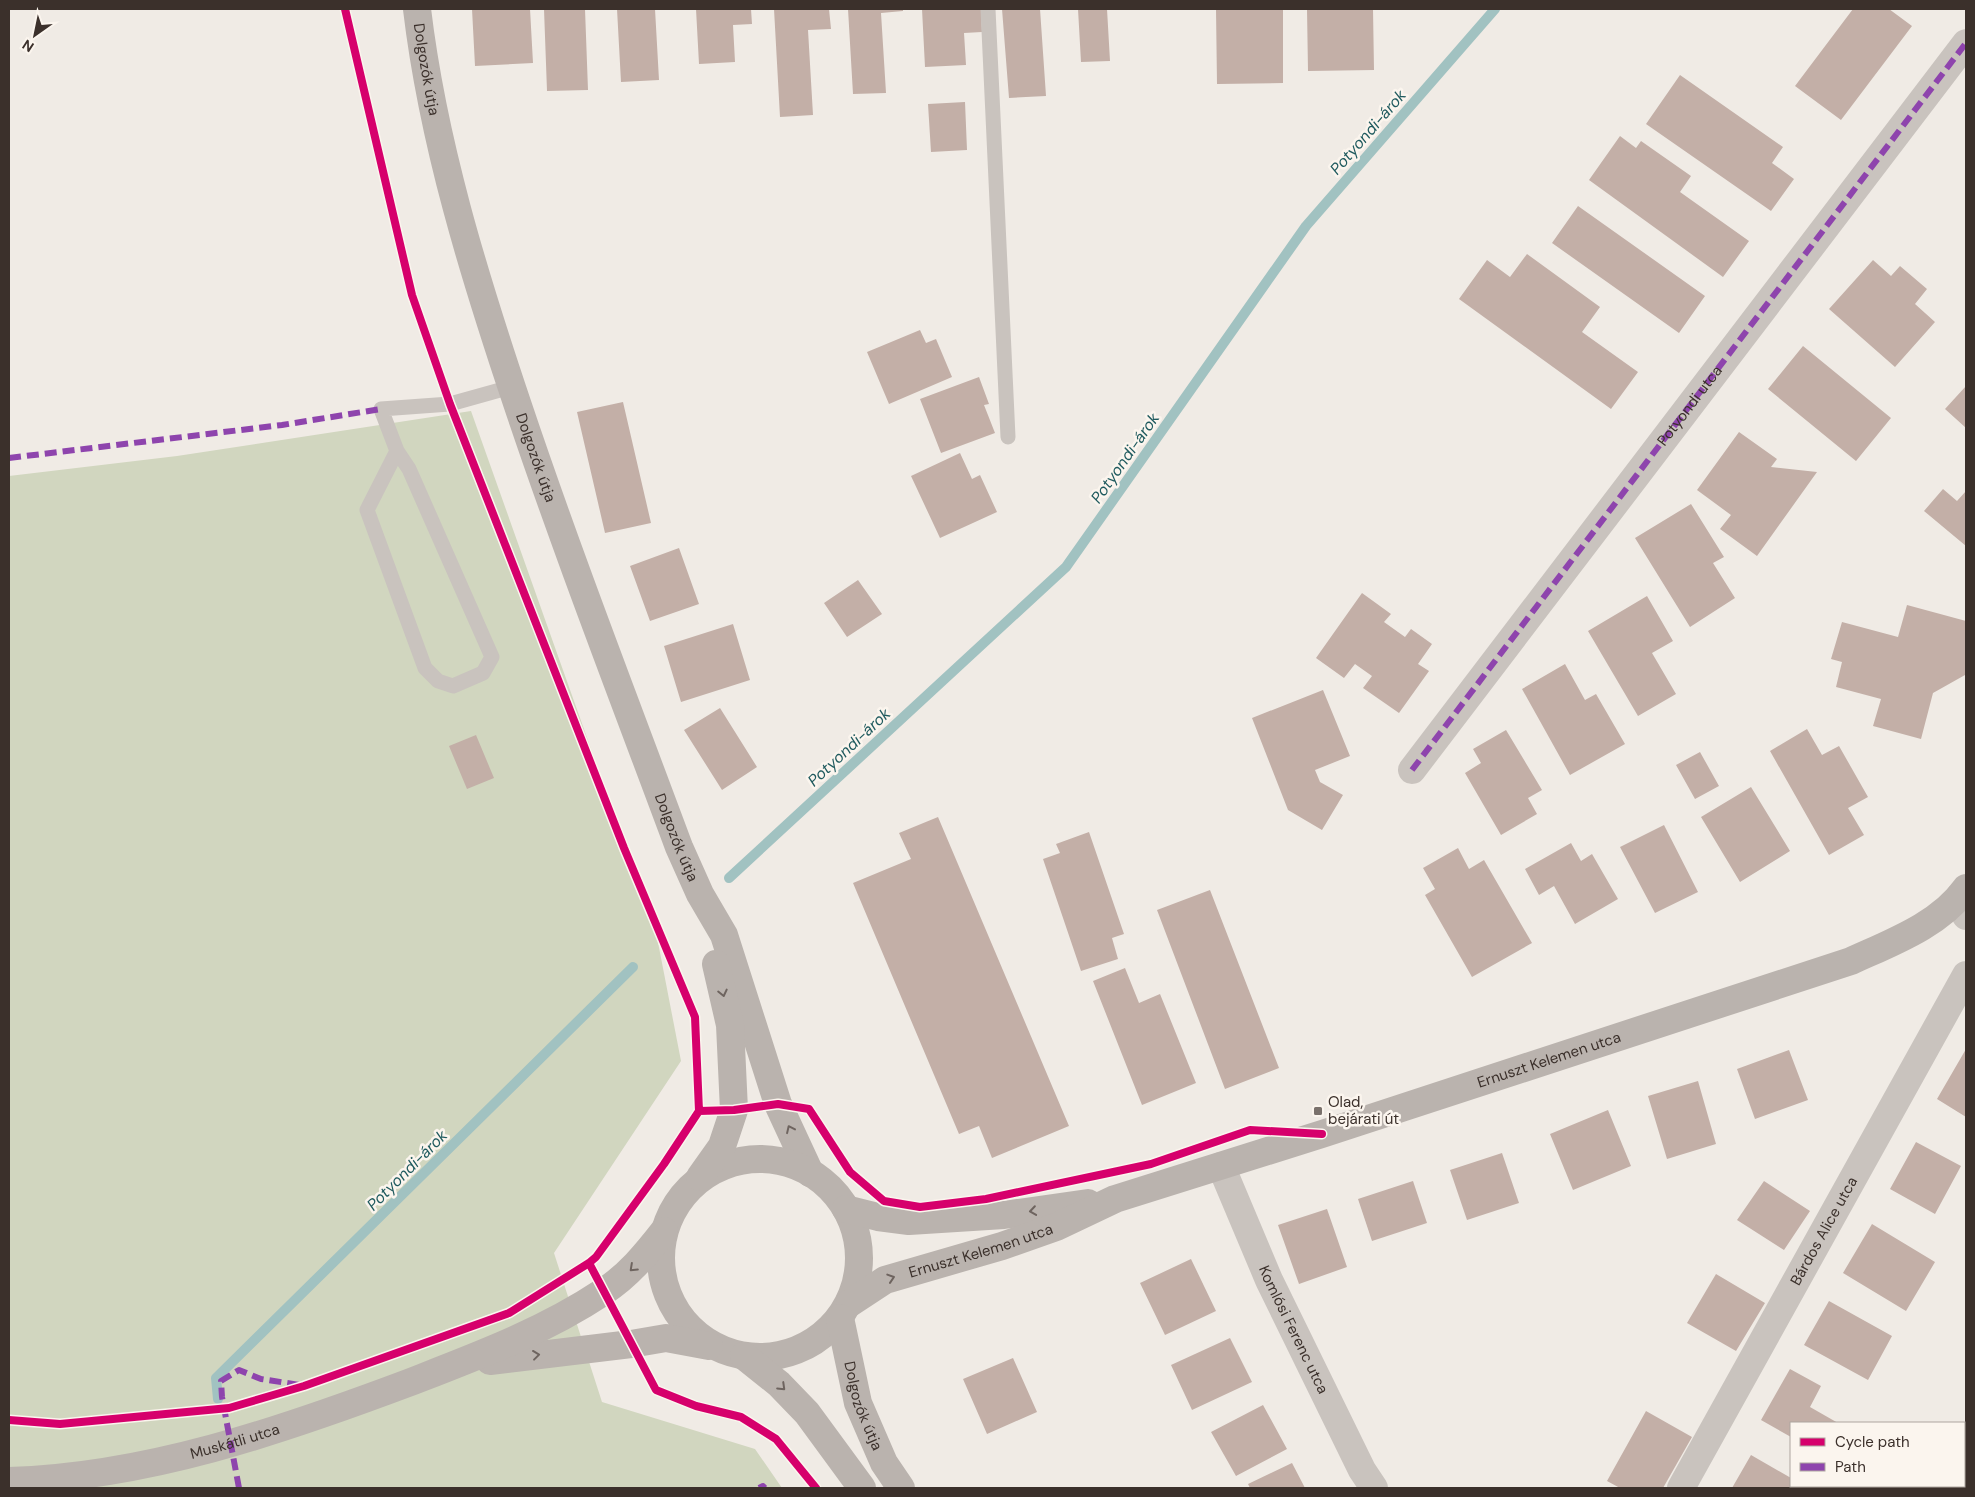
<svg xmlns="http://www.w3.org/2000/svg" width="1975" height="1497" font-family="'DM Sans',sans-serif">
  <rect width="100%" height="100%" fill="#f0ebe5"/>
  <path fill="#d1d6bf" d="M471,411L656,932L681,1061L554,1253L602,1402L755,1449L782,1488H9V476L177,456Z"/>
  <g fill="none" stroke-linecap="round" stroke-linejoin="round">
    <path stroke="#a1c2c1" stroke-width="10" d="M729,878L1066,567L1306,226L1495,9
      M218,1399L216,1378L633,967"/>
  </g>
  <path fill="#c3afa7" d="M472,9H530L533,63L475,66Z
    M544,9H585L588,90L547,91Z
    M617,9H655L659,80L621,82Z
    M696,9H751L752,24L733,25L735,62L699,64Z
    M774,9H829L831,29L808,30L813,115L780,117Z
    M848,9H903V11L881,13L886,93L853,94Z
    M922,9H981L982,32L964,33L966,65L925,67Z
    M1002,9H1040L1046,96L1009,98Z
    M1078,9H1107L1110,61L1081,62Z
    M1216,9H1283V83L1217,84Z
    M1307,9H1373L1374,70L1308,71Z
    M1853,9H1889L1912,26L1841,120L1795,86Z
    M1680,75L1783,147L1772,163L1794,179L1771,211L1646,124Z
    M965,102L967,150L931,152L928,104Z
    M1620,136L1636,148L1641,141L1691,176L1680,192L1749,241L1723,277L1589,180Z
    M1578,206L1705,296L1679,333L1552,243Z
    M1527,254L1600,307L1582,332L1638,372L1611,409L1459,299L1487,260L1510,277Z
    M1873,260L1891,276L1900,266L1927,289L1915,304L1935,322L1895,367L1829,309Z
    M920,330L926,343L936,339L952,377L889,404L867,352Z
    M1803,346L1891,418L1856,461L1768,389Z
    M979,377L989,404L984,405L995,433L941,453L920,399Z
    M1966,386V428L1945,409Z
    M623,402L651,523L605,533L577,412Z
    M1739,432L1777,459L1771,467L1817,472L1757,556L1720,529L1731,515L1697,490Z
    M960,453L972,479L980,475L997,512L940,538L911,476Z
    M1943,489L1957,501L1966,491V546L1924,511Z
    M1691,504L1724,557L1713,563L1735,598L1690,627L1635,538Z
    M679,548L699,604L650,621L630,566Z
    M858,580L882,614L847,637L824,603Z
    M1362,593L1391,614L1384,622L1405,637L1411,629L1432,644L1418,664L1429,671L1399,713L1363,688L1372,676L1355,664L1344,678L1316,658Z
    M1647,596L1673,641L1652,653L1676,694L1638,716L1588,631Z
    M1907,605L1966,621L1965,675L1933,693L1921,739L1873,726L1881,699L1836,687L1842,662L1831,659L1842,622L1898,637Z
    M733,624L750,680L681,702L664,646Z
    M1565,664L1585,700L1596,694L1625,744L1570,775L1522,689Z
    M1323,690L1350,756L1315,770L1320,782L1343,795L1322,830L1288,810L1252,718Z
    M720,708L757,767L722,790L684,730Z
    M1807,729L1822,755L1839,746L1868,797L1848,808L1864,835L1829,855L1770,751Z
    M1506,730L1542,790L1528,798L1537,814L1501,835L1465,773L1481,763L1473,749Z
    M476,735L494,778L467,789L449,746Z
    M1700,752L1719,786L1695,799L1676,765Z
    M1751,787L1790,851L1740,882L1701,817Z
    M938,817L1069,1126L992,1158L979,1126L959,1134L853,883L911,859L899,833Z
    M1664,825L1698,892L1655,913L1620,847Z
    M1089,832L1124,934L1112,938L1118,959L1081,971L1043,859L1060,853L1056,844Z
    M1571,843L1581,861L1592,854L1618,899L1575,924L1554,886L1539,895L1525,869Z
    M1458,848L1469,869L1484,860L1532,943L1472,977L1425,895L1435,889L1423,868Z
    M1210,890L1279,1068L1225,1089L1157,910Z
    M1125,968L1139,1003L1160,994L1196,1083L1142,1105L1093,981Z
    M1966,1049V1117L1937,1099Z
    M1789,1050L1808,1100L1755,1119L1737,1069Z
    M1698,1081L1716,1144L1667,1159L1648,1096Z
    M1608,1110L1631,1166L1573,1190L1550,1134Z
    M1916,1142L1961,1166L1935,1214L1890,1189Z
    M1502,1153L1519,1203L1467,1220L1450,1170Z
    M1413,1181L1427,1223L1372,1241L1358,1199Z
    M1764,1181L1810,1211L1784,1250L1737,1220Z
    M1327,1209L1347,1267L1299,1284L1278,1225Z
    M1872,1224L1935,1262L1906,1311L1843,1273Z
    M1191,1259L1216,1311L1165,1335L1140,1283Z
    M1716,1274L1765,1303L1736,1351L1687,1323Z
    M1829,1301L1892,1336L1868,1380L1804,1345Z
    M1230,1338L1252,1382L1192,1410L1171,1365Z
    M1013,1358L1037,1412L987,1434L963,1379Z
    M1790,1369L1821,1386L1810,1407L1838,1423H1791V1437L1761,1420Z
    M1263,1405L1287,1449L1236,1476L1211,1432Z
    M1646,1411L1692,1437L1663,1488H1620L1607,1481Z
    M1751,1455L1791,1478V1486H1801L1800,1488H1732Z
    M1292,1463L1305,1488H1250L1248,1484Z"/>
  <g fill="none" stroke-linecap="round" stroke-linejoin="round">
    <path stroke="#c9c3be" stroke-width="15" d="M988,9L1008,437
      M397,451L409,469L492,657L483,673L453,686L438,681L425,668L367,510L397,451L381,409L450,404L511,387"/>
    <g stroke="#c9c3be" stroke-width="28">
      <path d="M1412,770L1966,43"/>
      <path d="M1959,897L1966,916"/>
      <path id="s1" d="M1221,1166L1269,1280L1362,1470L1374,1488"/>
      <path id="s2" d="M1681,1488L1966,975"/>
    </g>
    <g stroke="#bab3ae" stroke-width="28">
      <path id="s3" d="M417,9C433,143 474,275 517,403C567,552 624,699 679,847L700,894L724,935L778,1104L810,1173"/>
      <circle cx="760" cy="1258" r="99"/>
      <path d="M700,1177L722,1146L734,1110L730,1025L716,964"/>
      <path d="M846,1209L878,1217L909,1221L1004,1215L1088,1203"/>
      <path id="s4" d="M850,1303L885,1280L1002,1246L1056,1227L1115,1199L1322,1134L1851,961C1890,943 1940,925 1966,888"/>
      <path id="s5" d="M840,1318L858,1403L884,1463L901,1488"/>
      <path d="M744,1356L779,1384L807,1413L862,1488"/>
      <path d="M490,1361L631,1344L666,1338L709,1346"/>
      <path id="s6" d="M9,1481C146,1477 280,1431 408,1383C475,1357 543,1332 603,1292C628,1276 646,1254 664,1231"/>
    </g>
    <g stroke="#8e44ad" stroke-width="6" stroke-dasharray="12 6" stroke-linecap="butt">
      <path d="M9,458L282,425L381,409"/>
      <path id="s7" d="M1412,770L1966,43"/>
      <path d="M239,1488L222,1397L221,1381L239,1370L261,1379L300,1385"/>
      <path d="M759,1488L763,1486L765,1488"/>
    </g>
    <g stroke="#fbf5ee" stroke-width="11">
      <path id="cycleway" d="M699,1111L734,1110L778,1104L809,1109L850,1172L884,1201L920,1207L986,1199L1151,1164L1250,1130L1322,1134
        M589,1263L656,1390L696,1406L741,1417L776,1439L816,1488
        M9,1420L60,1424L229,1408L304,1386L509,1313L589,1263L596,1257L664,1164L699,1111L695,1017L624,848L450,404L412,295L345,9"/>
    </g>
    <use href="#cycleway" stroke="#d6006c" stroke-width="8"/>
  </g>
  <defs><path id="oneway-chevron" d="M-2-3.5L2.5 0L-2 3.5" fill="none" stroke-width="1.6" stroke-linecap="round" stroke-linejoin="round" transform="scale(1.25)"/></defs>
  <g stroke="#6e645f">
    <use href="#oneway-chevron" transform="translate(723 993) rotate(77)"/>
    <use href="#oneway-chevron" transform="translate(790 1129) rotate(-115)"/>
    <use href="#oneway-chevron" transform="translate(1033 1211) rotate(172)"/>
    <use href="#oneway-chevron" transform="translate(633 1268) rotate(137)"/>
    <use href="#oneway-chevron" transform="translate(891 1278) rotate(-18)"/>
    <use href="#oneway-chevron" transform="translate(536 1355) rotate(-7)"/>
    <use href="#oneway-chevron" transform="translate(782 1387) rotate(44)"/>
  </g>
  <rect fill="#7a716c" stroke="#fbf5ee" stroke-width="2" x="1313" y="1106" width="10" height="10" rx="2.5"/>
  <g text-anchor="middle" dominant-baseline="central" stroke-width="5" stroke-linejoin="round" paint-order="stroke">
    <g font-size="15" fill="#3b302b" stroke="#fbf5ee">
      <text stroke="none"><textPath href="#s3" startOffset="61">Dolgozók útja</textPath></text>
      <text stroke="none"><textPath href="#s7" startOffset="458">Potyondi utca</textPath></text>
      <text stroke="none"><textPath href="#s3" startOffset="465">Dolgozók útja</textPath></text>
      <text stroke="none"><textPath href="#s3" startOffset="870">Dolgozók útja</textPath></text>
      <text stroke="none"><textPath href="#s4" startOffset="742">Ernuszt Kelemen utca</textPath></text>
      <text stroke="none"><textPath href="#s2" startOffset="294">Bárdos Alice utca</textPath></text>
      <text stroke="none"><textPath href="#s4" startOffset="142">Ernuszt Kelemen utca</textPath></text>
      <text stroke="none"><textPath href="#s1" startOffset="179">Komlósi Ferenc utca</textPath></text>
      <text stroke="none"><textPath href="#s5" startOffset="91">Dolgozók útja</textPath></text>
      <text stroke="none"><textPath href="#s6" startOffset="230">Muskátli utca</textPath></text>
    </g>
    <g font-size="15" fill="#3b302b" stroke="#fbf5ee" text-anchor="start">
      <text x="1328" y="1102">Olad,<tspan x="1328" dy="17">bejárati út</tspan></text>
    </g>
    <g font-size="16" font-style="italic" fill="#1f5a5e" stroke="#fbf5ee">
      <text transform="translate(1368 132) rotate(-49)">Potyondi-árok</text>
      <text transform="translate(1125 458) rotate(-55)">Potyondi-árok</text>
      <text transform="translate(849 747) rotate(-43)">Potyondi-árok</text>
      <text transform="translate(407 1170) rotate(-45)">Potyondi-árok</text>
    </g>
  </g>
  <rect width="1975" height="1497" fill="none" stroke="#3b302b" stroke-width="20"/>
  <rect x="1790" y="1422" width="175" height="65" fill="#fbf5ee" stroke="#aea6a0"/>
  <rect x="1800" y="1438" width="25" height="8" fill="#d6006c" stroke="#aea6a0"/>
  <text x="1835" y="1447" font-size="15" fill="#3b302b">Cycle path</text>
  <rect x="1800" y="1463" width="25" height="8" fill="#8e44ad" stroke="#aea6a0"/>
  <text x="1835" y="1472" font-size="15" fill="#3b302b">Path</text>
  <g transform="translate(35 35) rotate(213)" stroke="#fbf5ee" stroke-width="4" paint-order="stroke">
  <path d="M0-4L9 19L0 12L-9 19Z" fill="#3b302b"/>
  <text y="-8" font-size="14" font-weight="bold" text-anchor="middle" fill="#3b302b">N</text>
  </g>
</svg>
